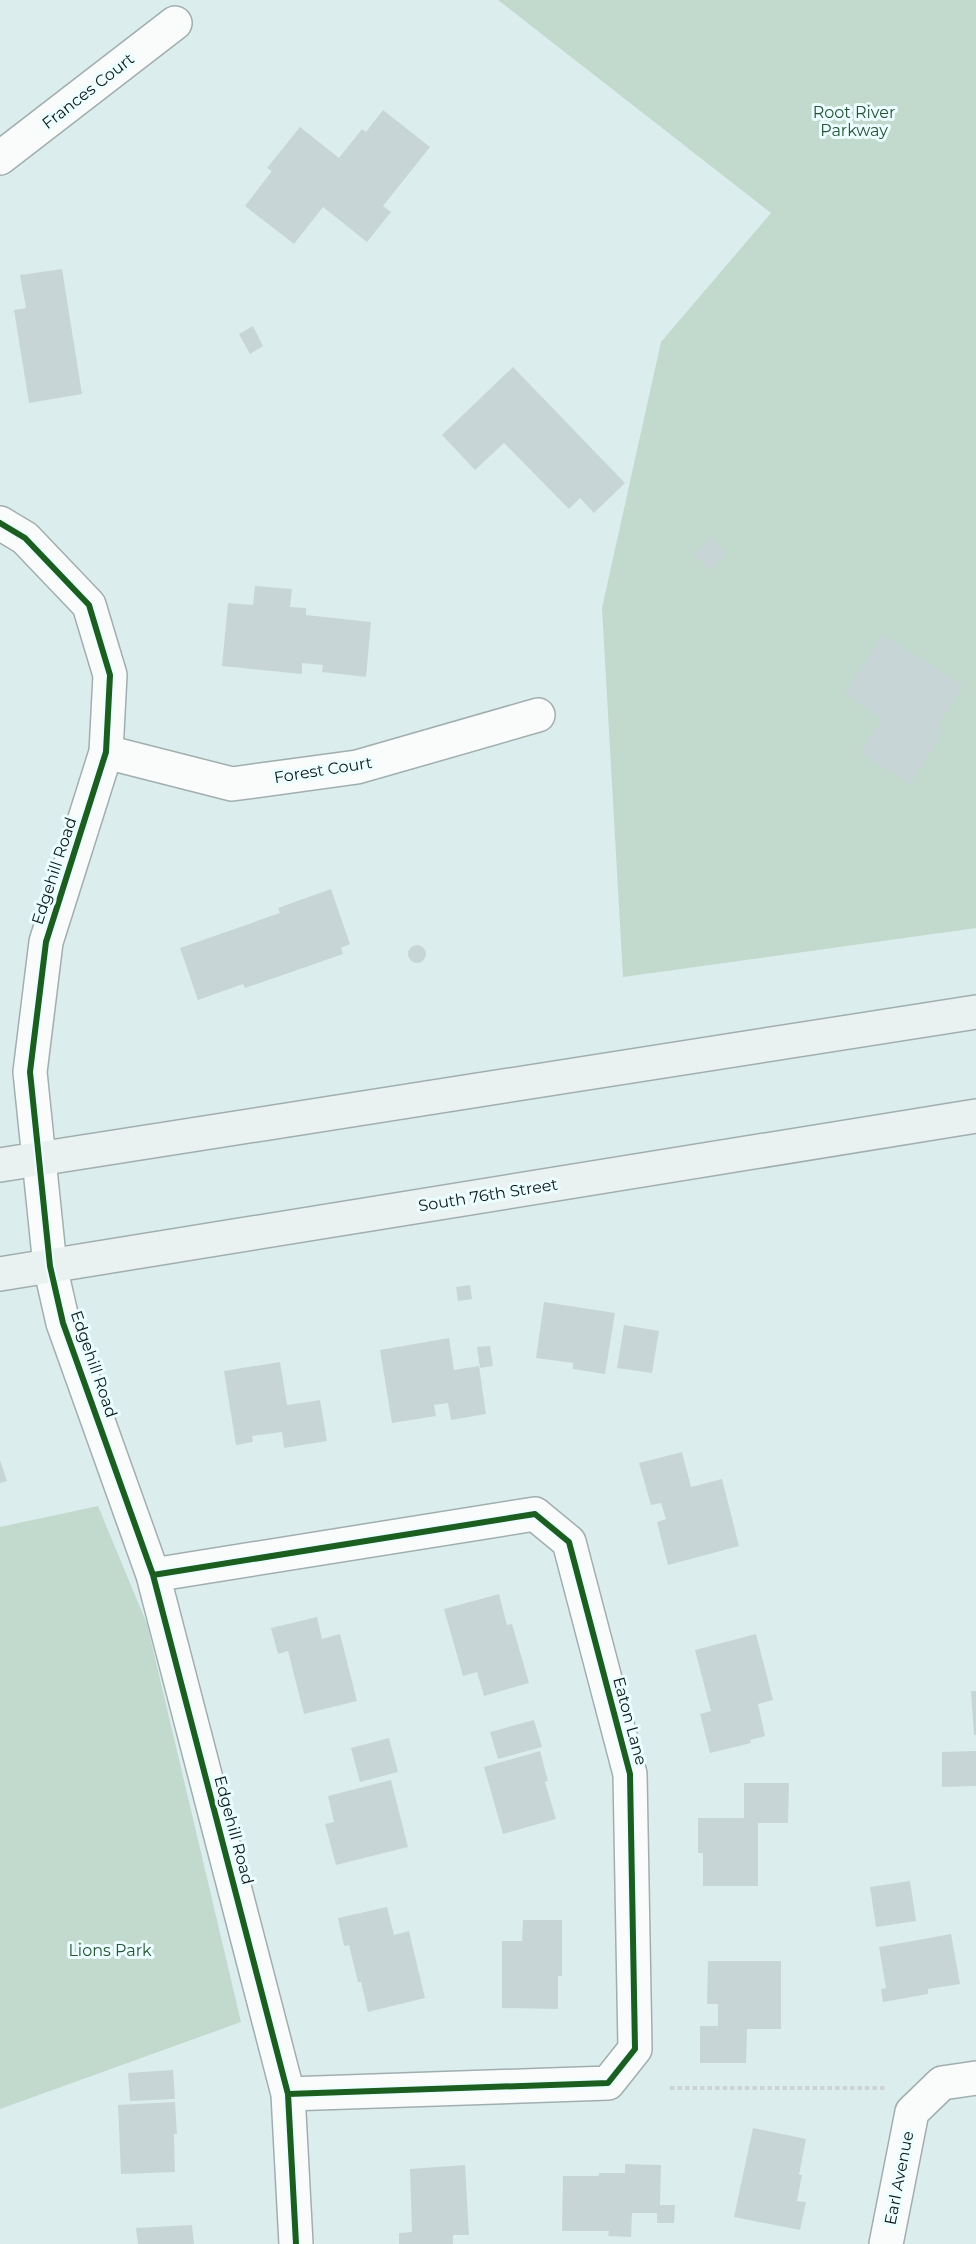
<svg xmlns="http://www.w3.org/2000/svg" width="976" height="2244" font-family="Montserrat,sans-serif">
  <rect width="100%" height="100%" fill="#dceded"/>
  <path fill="#c2d9cd" d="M498,0H976V928L623,977L602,608L661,342L771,213Z
    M98,1506L147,1624L241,2022L0,2109V1527Z"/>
  <path fill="#c8d5d7" d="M383,110L430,147L383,206L391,212L367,242L323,207L294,244L245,206L272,171L267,168L300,127L339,158L362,129L366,132Z
    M62,269L82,394L29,403L14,310L26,308L20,275Z
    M253,326L263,346L250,354L239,334Z
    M513,367L625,483L594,513L580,498L569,509L504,443L475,470L442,435Z
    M711,537L727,554L710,570L693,554Z
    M255,586L292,589L290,607L306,608V615L371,622L366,677L322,672L323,665L302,663V674L222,666L228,603L253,605Z
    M883,634L963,686L936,728L943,732L910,784L860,753L882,719L844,694Z
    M331,889L350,944L341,948L343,954L245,988L243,984L198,1000L180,948L280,913L278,908Z
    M408 954a9 9 0 1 1 18 0a9 9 0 1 1-18 0Z
    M470,1285L472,1299L458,1301L456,1287Z
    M544,1302L615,1313L605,1374L573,1369V1363L536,1358Z
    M624,1325L659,1331L652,1373L617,1368Z
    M449,1338L454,1370L479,1366L486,1414L451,1420L448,1403L434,1405L436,1416L392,1423L380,1350Z
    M490,1346L493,1366L480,1368L477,1347Z
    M280,1362L287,1405L320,1400L327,1441L284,1448L282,1432L252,1436L253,1442L236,1445L224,1371Z
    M682,1452L691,1487L722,1479L739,1546L668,1565L657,1522L666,1519L661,1503L651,1505L639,1463Z
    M0,1460L7,1481L0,1483Z
    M499,1594L507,1625L512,1624L529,1683L484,1696L477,1672L463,1676L444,1609Z
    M317,1617L322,1639L340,1634L357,1701L304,1714L288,1651L278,1654L271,1628Z
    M756,1634L773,1700L758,1704L765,1736L750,1740L751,1743L710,1753L700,1714L711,1711L695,1650Z
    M971,1691H976V1735H974Z
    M534,1720L542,1747L498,1759L490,1732Z
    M389,1738L398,1772L360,1782L351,1748Z
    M540,1751L548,1781L545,1782L556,1819L503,1834L484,1767Z
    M976,1751V1786L942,1787V1752Z
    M391,1780L408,1847L336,1865L325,1824L334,1822L328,1796Z
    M744,1783H789L788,1823H758V1886H703V1853H698V1818H744Z
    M910,1881L916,1921L876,1927L870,1887Z
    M387,1907L394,1935L409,1931L425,1998L368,2012L361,1982H358L349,1945L344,1946L338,1918Z
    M523,1920H562V1976H558V2009L502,2008V1941H522Z
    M951,1934L960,1984L928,1989V1994L883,2002L881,1989L886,1988L879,1947Z
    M708,1961H781V2029H747L746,2063H700V2026H718V2004H707Z
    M173,2070L175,2099L130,2101L128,2073Z
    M175,2102L177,2134H174L175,2172L121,2174L118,2105Z
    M753,2128L806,2139L799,2175H802L797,2201L806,2202L800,2230L734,2217Z
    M625,2164L661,2165L660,2205H675L674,2223H657V2213H632L631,2237L608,2236L609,2231H562L563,2176H599V2173H625Z
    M465,2165L469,2235H453V2244H399V2233L412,2232L410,2169Z
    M192,2225L194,2244H138L136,2228Z"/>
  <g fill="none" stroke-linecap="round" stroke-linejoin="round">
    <g stroke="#a1aeaf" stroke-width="36">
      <path id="street" d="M0,158L175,23
        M0,523L25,538L89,605L110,675L106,752L46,942L30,1072L50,1266L63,1323L153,1575L288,2094L296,2244
        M106,752L232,784L357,767L538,715
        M153,1575L535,1514L569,1542L630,1774L635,2049L608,2083L288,2094
        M886,2244L912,2112L942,2083L976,2078"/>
    </g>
    <g stroke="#a1aeaf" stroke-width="36">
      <path id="secondary" d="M0,1165L976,1012
        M0,1274L976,1116"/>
    </g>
    <path stroke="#ced4d4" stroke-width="4" stroke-dasharray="4.5 3" stroke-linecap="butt" d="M670,2088H885"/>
    <use href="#street" stroke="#fafcfc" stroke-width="33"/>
    <use href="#secondary" stroke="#eaf2f1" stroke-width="33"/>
    <g stroke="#ecfeff" stroke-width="10">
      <path id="cycleway" d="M0,523L25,538L89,605L110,675L106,752L46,942L30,1072L50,1266L63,1323L153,1575L288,2094L296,2244
        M153,1575L535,1514L569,1542L630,1774L635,2049L608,2083L288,2094"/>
    </g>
    <use href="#cycleway" stroke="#1b5e20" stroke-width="6"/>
  </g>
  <g text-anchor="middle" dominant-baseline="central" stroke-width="6" stroke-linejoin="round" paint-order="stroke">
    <g font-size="16" fill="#0d1818" stroke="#ecfeff">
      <text transform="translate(88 91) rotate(-38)">Frances Court</text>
      <text transform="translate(323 770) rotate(-9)">Forest Court</text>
      <text transform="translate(54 871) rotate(-72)">Edgehill Road</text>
      <text transform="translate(488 1195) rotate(-9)">South 76th Street</text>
      <text transform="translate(94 1364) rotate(71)">Edgehill Road</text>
      <text transform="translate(630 1721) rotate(75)">Eaton Lane</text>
      <text transform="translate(234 1830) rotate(75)">Edgehill Road</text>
      <text transform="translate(899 2178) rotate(-79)">Earl Avenue</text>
    </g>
    <g font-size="16" fill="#245434" stroke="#ecfeff">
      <text x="854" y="112">Root River<tspan x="854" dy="18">Parkway</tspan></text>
      <text x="110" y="1950">Lions Park</text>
    </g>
  </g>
</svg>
